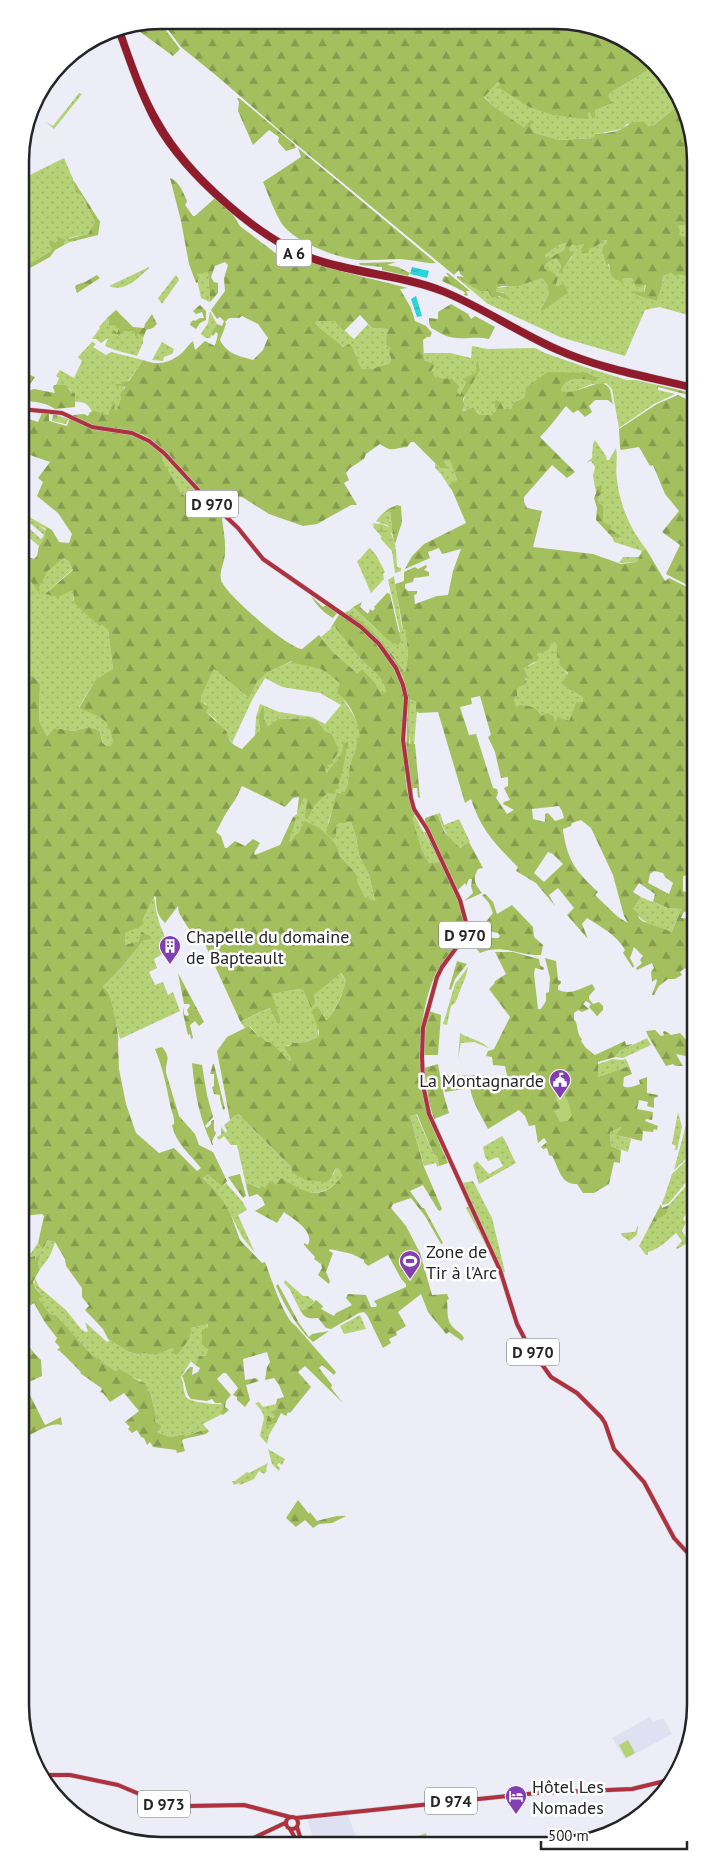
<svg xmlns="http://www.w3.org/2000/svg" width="716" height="1866" font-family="'PT Sans',sans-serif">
  <defs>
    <pattern id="grass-dots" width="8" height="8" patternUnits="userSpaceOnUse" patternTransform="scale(1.25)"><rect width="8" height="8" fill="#b6d276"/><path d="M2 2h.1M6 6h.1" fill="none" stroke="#9cb466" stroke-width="1.8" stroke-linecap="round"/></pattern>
    <pattern id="forest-firs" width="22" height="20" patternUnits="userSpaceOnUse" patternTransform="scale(1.25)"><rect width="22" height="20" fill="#a3bf5e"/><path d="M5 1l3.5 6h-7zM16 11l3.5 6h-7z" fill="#859b4e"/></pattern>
    <pattern id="wetland-marsh" width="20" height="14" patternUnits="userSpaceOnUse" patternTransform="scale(1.25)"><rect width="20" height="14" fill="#b6d276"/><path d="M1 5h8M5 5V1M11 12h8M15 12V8" fill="none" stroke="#9cb466"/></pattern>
    <pattern id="cemetery-stones" width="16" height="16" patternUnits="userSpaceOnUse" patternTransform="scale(1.25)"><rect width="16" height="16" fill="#b6d276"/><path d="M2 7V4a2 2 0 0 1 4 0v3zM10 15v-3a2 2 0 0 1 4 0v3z" fill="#9cb466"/></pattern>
    <pattern id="water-waves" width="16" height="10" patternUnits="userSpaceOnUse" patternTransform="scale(1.25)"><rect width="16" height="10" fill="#2bd4d8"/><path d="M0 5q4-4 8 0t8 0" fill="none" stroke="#26b6b9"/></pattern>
  </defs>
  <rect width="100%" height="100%" fill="#ecedf7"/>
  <path fill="#dfe1f2" d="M650,1717L653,1722L663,1718L672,1734L625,1759L612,1738Z
    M348,1815L358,1842L315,1843L308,1823L309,1820Z"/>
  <path fill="url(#grass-dots)" fill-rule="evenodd" d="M77,49L60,75L32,108C37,90 61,59 77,49Z
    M656,68L679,105L654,125L648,126L627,124L622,129L595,134L593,138L560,140L535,133L530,126V120L524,129L492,105L484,96L498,82L500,83L498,86L529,107L591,112L592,118H594L595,110L610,93L650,69Z
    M79,93L82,94L54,129L46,122L53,126Z
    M64,158L74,181L73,182L76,192L82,196L95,222L88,234L69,238L68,241L70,242L64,245L65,240L55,243L51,251L21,269L20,177L30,175Z
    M687,223H692V239L682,237L679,235L678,226Z
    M608,240L607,244L602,251L613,276L621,279L633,278L636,288L645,285L644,293L657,301L662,286L663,276L671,273L675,276L683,275L692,281V316L659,307L645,310L625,356L560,337L488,304L457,278L500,297L504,292H496V288L516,285L542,278L547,285L549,294L541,309L565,295L554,287V273L546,271L544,268L547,263L556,258L561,266L560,270L572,257L569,250L572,244L582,243L590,248L603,241Z
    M566,243L564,250L547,259L545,255L559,245Z
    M149,267V268C138,278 125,293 109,286Z
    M203,272H208L210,302L201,298L196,274Z
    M176,275L179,280L162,304L158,298Z
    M210,311L217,324L210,338H206L201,334L208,323Z
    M108,317L109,326L114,324L119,328L117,333L112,332L118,336L122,331L126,329L132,332L134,331L143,338V343L137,356L115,350L105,346L108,338L101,343L96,339H92L100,328L99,327Z
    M317,321H334L354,339L368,324L372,328L390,329L386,345L390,348L391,358L390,363L371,369H362L358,365L355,352C341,347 324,335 315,323Z
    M92,342L96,344L93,347L106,355L111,352L143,360L125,386L123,391L119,395L121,397L117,410H114L108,415L92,412C89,404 83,401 75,402V393H72L69,388L56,385L59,378L56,376L60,370L74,378L82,361L78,357Z
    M162,342L174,349L172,354L164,357L163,361L152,360Z
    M472,346L488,349L535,348L545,353L588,368L627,380H635L658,385V390L675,394L654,404L619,428L612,389L606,383L604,384L610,389L615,408L609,388L592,384L568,394L561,390C566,376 583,378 595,382L597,378L588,373L525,397L513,403L511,409H504L501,403L492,415H480L477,411L461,410L466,392L480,370L478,362L476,363L477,373L461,379L466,382L460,395L436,378L430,371L433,366L432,363L424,360V353H450L471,358Z
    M595,440L606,456L607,460H609L616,448C618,459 615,469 617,480C620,505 630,529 646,549L642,551L614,542L612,537H621L614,533L603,521V507L599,503L598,497L601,494L599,490L596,493L593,476L595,467L591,461L586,463L592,458L593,444Z
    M163,455L223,516L222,518H217L209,514L181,493L161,460Z
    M450,459L457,480L448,485L441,474L435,468V463L440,468L446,467L444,461Z
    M390,511L391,519L389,526L376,521L381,515Z
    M26,515L47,527L46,529L39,526L45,530V537L39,546L21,531V520L24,517L33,522L25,516ZM25,519L44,535L41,539L22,522Z
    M382,537L392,548L394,547L396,549L397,567L401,568V571L395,573L392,551L380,538Z
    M370,548L376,555L385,572L383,574L384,579L371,593L357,561C363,558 364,552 370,548Z
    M641,554L637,562L619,563L623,557H638Z
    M64,558L69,562L73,569L46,593L73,589V599L100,627L102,625L108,630L113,669L96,679L79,707C102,718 108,716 113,742L110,746H106L102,741L100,731L89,727L74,731L54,728L47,736L39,723L40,684L32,675L22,679L21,576L24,572L39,592C37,577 54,566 64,558Z
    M394,576L402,628H405L408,653L406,671L404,672C391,647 368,628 345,612L349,611L353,607L377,630L400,632L388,580Z
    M334,626C343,636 351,648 360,658C369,668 386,677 387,692L382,694L374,681L362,669L357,673L334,653L321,637Z
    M552,642L556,643C556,657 574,688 583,698L582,702H576L569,721L555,722L517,708L514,700L517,696L518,686L528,678L523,670L527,666L535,663L537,654L548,647Z
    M293,661L321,669L340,683C338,703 363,717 359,737L356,738C358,751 352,755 350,766C348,775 349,786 343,794L338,792L328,823L336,836L337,824L351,822L356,837L359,855L369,875L375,902L365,897L358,883L357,875L340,856L338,848L321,829L303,827L298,834H296L291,841L288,840L296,818L293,817L297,814L304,798L307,799L306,811L308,819L315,805L328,793L334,795L343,750L339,760L327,773L325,770L336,745L332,734L325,731L317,720L311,718L278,719L268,726L264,719L265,709L258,717L260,730L255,736L256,717L260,704L279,712L312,717L325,724L341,705L320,693L282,687L265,678L252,700L232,743L215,719L206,712V704L201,701V697L214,669L249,698L257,682L268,672Z
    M409,700L416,702L417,712L414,744H410V731L408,728Z
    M440,813L444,825L459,819L470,842L459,848C447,839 443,827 437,814Z
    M415,816L439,862L429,863L422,850L411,817Z
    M154,895C156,917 161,930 171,949L154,959L157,968L149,972L155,985L163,982L168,995L173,992L180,1011L120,1039L108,991L101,987L121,968L144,940L125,945V933L143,919Z
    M641,897L667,908L681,909L672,932C657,927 642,924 633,909Z
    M468,967L466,976L455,1003L451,1006L447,1025L443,1024L455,984Z
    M340,973L346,980C343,993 336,1011 326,1020L318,1006V1037L306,1042L292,1043L291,1045H287L291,1058L290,1061L271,1042H267L262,1037H259L250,1026L245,1028L241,1023L243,1020L271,1008L278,1023L281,1022L271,994L298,989L303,990L311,1008L314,995Z
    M460,1033C469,1039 481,1040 489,1048L474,1042L461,1043L458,1059Z
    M647,1038L651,1045L623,1058L615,1057L620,1051Z
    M613,1059L621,1060L626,1059L629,1066L598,1077V1064Z
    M678,1112L682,1127L677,1150H675L676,1146L672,1144Z
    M238,1114L241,1115L243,1119L291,1167L333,1175L336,1168L339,1169L342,1175C323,1203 305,1190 279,1185C273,1185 269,1188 263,1188C258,1188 253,1185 248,1183L246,1185L237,1145H231L224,1136L219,1140L217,1137L221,1135V1127L226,1133L227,1131L224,1125Z
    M416,1114L434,1155L437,1156L439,1166L437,1167L436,1163L424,1166L410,1116Z
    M686,1125L689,1129L688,1131L693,1148L685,1160L674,1170Z
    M617,1127H623L617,1135L631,1139L628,1152L611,1146L610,1132L617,1129Z
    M502,1136C507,1142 511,1155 516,1163L479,1184L473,1165L477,1161L489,1174L503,1166L498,1157L488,1161L485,1157L483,1147Z
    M694,1153L693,1174L669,1203L663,1205L662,1204L672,1174Z
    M208,1173L222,1187L226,1183L242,1201L247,1210L238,1215L255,1253L242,1237L231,1215L203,1177Z
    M473,1181L492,1218L505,1272H503L462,1183Z
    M686,1186L690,1187L686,1214L683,1219L686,1222L682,1231L689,1242L688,1245L686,1244L677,1249L676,1248L682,1241L676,1233C665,1242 661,1248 648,1252V1255H646L639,1246L648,1229H651L658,1219L668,1210L669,1205Z
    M469,1206L499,1269L507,1294L506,1295C499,1265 480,1235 466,1208Z
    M638,1225L637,1235L629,1241L621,1235L622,1233L635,1232Z
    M47,1240L55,1242C52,1253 48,1260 40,1269L38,1264L41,1254L35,1260L34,1256L23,1292V1248L31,1253L38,1243L43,1250Z
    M35,1278L39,1287L66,1310L81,1329L86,1332L88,1331L85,1322L107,1342L110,1340L129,1352L140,1355L141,1353L156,1355L173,1348L177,1354L191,1328L208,1324L204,1344L208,1350L205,1356H199L195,1365L191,1361L181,1377C184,1383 183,1391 186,1397C189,1402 216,1405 222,1404L224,1407L222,1414L203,1424L207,1429L185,1436L183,1434L171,1437L159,1433L158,1424L155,1421L156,1416L150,1391L147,1390L140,1380L133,1378L132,1376L119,1370L116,1371L101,1362L102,1360L92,1355L56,1315L50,1314L39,1299L42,1296L34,1285Z
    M285,1280L303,1296H308L314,1301L307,1309L300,1310L289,1288L284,1283Z
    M360,1315L366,1329L344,1334L340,1326Z
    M24,1325L27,1343L34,1353L24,1357Z
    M259,1402L263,1407L276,1404L278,1408L274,1418L268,1415L265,1427L276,1423L269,1435L267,1444L260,1436C263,1418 269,1418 255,1403Z
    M268,1449L285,1459L282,1465L279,1463L277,1465L280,1468L279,1471L272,1464Z
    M268,1463L266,1469L267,1471L264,1474L259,1471L254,1479L240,1485L239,1483L234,1485L232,1481H235L247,1472L249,1473Z
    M426,1833L428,1842H404Z"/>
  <path fill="url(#forest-firs)" fill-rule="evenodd" d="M158,20L180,49L173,56L132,26Z
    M168,20L583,23L648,55L656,68L650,69L610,93L608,96L612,103L595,110V118H592L590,112H588L587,119L553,115L529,107L498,87L500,83L498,82L484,97L492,105L524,128L530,120L533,121L530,126L535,133L560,140L593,138L595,134C603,133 616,133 623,128C632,123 632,121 644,122L648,126L654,125L679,105L691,124L692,223L678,226L680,231L679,235L692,239V281L683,275L675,276L671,273L663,276L662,286L657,301L634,294V291L644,293L646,285L636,288L632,278L622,279L624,286H623L619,280H616L611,275L609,264L607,265L602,251L604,245L607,244V240L603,241L595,247L590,248L588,253H583L581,250L584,244L576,246L572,244L569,250L571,252L574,251C571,260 564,264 562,273H559L561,266L556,258L547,263L544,268L554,273L558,278L555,287L564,284L568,293L542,311L541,309L549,294L547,285L542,278L518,286H502L496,288V292C503,292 506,293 510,300H509L499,296L492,298L488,291H480L457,278V276L464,277L460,274L459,270L454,275L285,135L218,77L181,47L163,23L165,21L169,25L171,23ZM566,243L564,250L547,259L545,255L559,245Z
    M237,98H239L294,144L296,148L286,151L278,142L279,137L269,130L253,145L238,111L239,102Z
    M298,148L436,263C425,264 411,259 399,259C385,259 371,261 357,260C335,257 295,242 282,224C274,211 269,196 263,182L301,157Z
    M170,178C179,181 183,192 187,201L185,205L193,216H195L215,198L232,213L240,226L278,255L283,251C323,269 366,277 408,288L400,289L411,308L415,321L426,326L432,333L430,337H427L423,340L424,360L432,363L434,366L431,371L436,378L452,379L459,386L457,392L460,395L466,382L461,379L476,373V363L478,361L480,370L463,399L464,405L462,410L464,411L473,408L480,415H492L496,410L494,402L497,400L501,403L504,409H511L513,403L525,397L526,387L548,372L588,373L598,378L595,382C583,378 566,376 561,390C572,399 601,374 609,388C611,392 611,399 613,404L608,400H595L589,406L592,412L585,417L578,410L573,413L566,406C557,417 550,427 540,437L575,472L567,478L552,465L524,497V502L527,508L542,511L533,547L593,554L621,564L637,562L642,551L646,549L665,581L669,578L693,590V877L692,874L683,876V891L686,892L693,888V894L690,900L693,902V910L684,912L681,918L693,919L694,974H690L685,968L680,972L682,975L675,979H668L659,986L654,995H652L657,981L656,979L652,982L651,972L654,968L652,963L637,970L636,968L642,963L640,960L643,956L634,947L630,958L634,966L633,968L623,953L625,950C617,935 601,927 587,918L582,924L588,939L567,915L574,908L558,888L549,895L555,906L536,883L516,871L518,867C496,845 481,830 471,799L465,803L438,712L419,713L416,711V702L410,700L408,727L410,731L409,743L410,744H415L420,798L418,797L417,788H413V794L411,793L406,754L408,700L403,677L394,661L375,638L344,612C363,617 395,655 404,672L406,671L408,653L405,629H403L395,584L404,581V572L415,567L418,569L426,565L427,567L424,570L429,572V576L414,578L413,582L405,584V588L408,591H417V594L414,595L415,604L437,596L448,595L453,571L461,549L442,554L439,548L428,552L430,558L405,569L412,556L424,544L466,523L452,490L448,485L457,480L450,460L444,461L447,468H440L414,442H411L407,447C393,448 393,453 380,444L366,454L364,459L350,468L346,473L349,480L344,483L357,505H351L317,524L303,526L269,514L242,497L233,496L232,507H224L223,512L215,504L221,502V500L214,501C189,483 173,453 147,437C132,428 117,431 101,427C91,425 82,421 72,416L73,415L84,414L88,416L90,412L95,411L108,415L113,403L115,404L114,409L117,410L121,397L119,395L125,388V386H116V384H123L124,382L129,381L143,360C158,366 170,363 182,353C186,349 189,344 193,341L195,350L205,341L215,346L218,334L216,332L213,336L211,334L217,324L222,326L224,321L220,317L217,319L211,310L225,291L224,278L228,265L225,262L215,266L211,277L214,282L218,283V293L210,302L208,272L197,274L198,282L196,283L189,264L181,221ZM360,315L372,328L389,329L387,333L386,345L390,348L389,353L391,358L390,363L371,369H362C356,362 357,351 349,344L343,347C334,338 323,333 315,323L317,321H334L344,331ZM242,316L258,324L268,338L263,350L253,360C239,356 227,354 220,340L226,324L225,322L229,318H239ZM552,642L556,643L557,656L560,659L559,664L568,673L562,683C567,690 577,691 583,698L582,702H576L569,721L558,717L555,722L553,716L547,713L541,716C536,706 530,706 519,705L517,708L514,700L517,696L518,687L524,685L527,681L525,679L528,678L524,669C528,664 534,664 538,659L537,654L548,650ZM480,696L491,735L488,737L495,752L501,778L508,777V786L504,788L510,800L504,802L503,804L514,810L507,814L496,798L498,793L497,789L493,788L476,734L469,735L460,707L472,704L471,698ZM559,806L562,811L564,818L555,821L548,813L545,814V822L533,819L532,809ZM581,820L591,828L613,875L624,916L628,923L618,917L595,895L598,892C576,871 568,862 563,831V829L571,826L572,823ZM548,852L553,854L563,864L544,882L534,873ZM654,871L663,873L665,877L673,883L669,894L648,883L650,874ZM639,883L655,894L653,902L668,908L681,909L672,932L642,921L638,917L639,914L633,909L641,897L633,892Z
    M74,181L100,222L98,235L70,242L68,241V239L88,234L95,222L82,196L76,192L73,182Z
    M58,237L65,240L64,245L55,250L50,257L21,273V269L51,251L52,248L49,241L51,240L55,243L58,241Z
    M396,262L387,265L398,267L410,273L408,276L382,270V267L360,265L359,263Z
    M446,273H448L470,291H466L468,295L467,296L464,295L465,293L463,291L442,281L444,276L449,277Z
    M97,275L100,278L77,293L75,287L76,285L85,282Z
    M451,304L468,314L471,319L475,316L495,327L489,339C477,336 468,339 457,338C447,338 439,332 431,328L429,323V318L438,319V312Z
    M200,305L206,311V320L200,323L196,329L190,325L191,322L194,320L195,321L200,318H204L202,312L196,314L193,311Z
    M116,310L133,327L144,328L145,324L152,314L157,324L153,328L146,330L143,338L138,334L137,337L135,336V332C127,332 124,328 119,336L111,332L113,330L117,333L119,328L114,325L109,326L108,317Z
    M30,375L35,377L30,384H28L25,392L34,389L55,393L53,387L54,385H66L72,393H75V407L55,409C45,402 33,401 21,401V392Z
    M658,385L692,393V396L658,387Z
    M678,395L692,402L693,588L666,574L680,545L662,532L679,511L665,494L653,465L650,466L639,447L621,450L620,448L619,429L657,404Z
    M42,413H49V421L67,426L70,418L95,430L129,434L139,438L149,443L163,455L162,460L181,493L209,514H213L217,518H222C223,529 226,542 225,553C225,562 219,570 221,580C225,594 288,648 302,649L319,635L334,653L357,673L362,669L374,681L382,694L386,692C386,678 369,668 360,658C351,648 343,637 334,626L330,629L340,613C370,637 404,663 405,704C405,726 403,748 405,770C406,786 408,801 416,814L412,818L422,850L429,863L439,862L424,832H426C438,861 464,895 465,927C466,941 444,958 437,971C419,1008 415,1067 426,1106C431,1126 440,1144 448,1163L439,1166L437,1156L434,1155L417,1114L410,1116L424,1167L442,1209L440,1211L438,1210L423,1185L410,1191L422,1208H424L443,1243L441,1244L425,1216L411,1198L393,1204L391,1208L406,1226L420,1253L432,1295L447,1294L449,1299L447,1300C448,1308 446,1320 452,1326C456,1331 461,1332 464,1338L462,1341L449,1332L446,1334L428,1312L421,1294L398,1312L406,1326L396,1332L397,1335L389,1339L391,1343L383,1348L367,1315L364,1312L359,1313L331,1329L326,1328L318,1318C308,1319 306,1319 300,1310L307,1309L316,1300L323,1306L321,1309L334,1316L336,1313L352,1305L346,1298L348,1294L366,1295L371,1307H376L377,1305L374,1301L406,1287V1284L402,1280L388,1255L368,1266L364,1262V1260L352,1254L330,1249L329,1251L333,1253L326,1272L330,1281L329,1284L318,1275L322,1268L321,1264L314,1259L315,1257L304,1245V1243L308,1245C315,1231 293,1219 284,1212L277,1223L255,1211L265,1205L262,1198L257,1194L249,1197L246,1185L248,1183L259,1188L262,1186L265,1188L270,1181L276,1185L281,1178C304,1192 323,1204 342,1175L339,1169L336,1168L330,1179L326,1182L306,1180L293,1173L291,1167L243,1119L241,1115L238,1114L230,1120L217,1051L227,1037L249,1026L259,1037H262L267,1042H271L290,1061L291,1058L284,1047L291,1045L292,1043L306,1042L318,1037L319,1032L312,1010L318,1006L326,1020C336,1012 343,993 346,980L341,973L314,995L315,1003L311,1008L303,990L298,989L272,994L281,1022L278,1024L270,1008L243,1020L241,1023L199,931L192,934L179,913L178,906L165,923C157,915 156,908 156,897L154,896L143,919V925L125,933V945L139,941L141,932L150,936L151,939L144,940L121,968L102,987C104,988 106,989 108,992C111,997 120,1037 118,1042L119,1069L126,1104L136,1133L159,1153L174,1148L197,1171L201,1168C190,1154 176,1144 172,1125L174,1124C175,1117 171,1111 170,1104C166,1084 163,1069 155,1049L162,1047C172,1059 165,1061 166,1073L179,1116L195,1134L199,1145L213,1152L227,1181L222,1187L208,1174L203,1178L221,1198L231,1215L240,1240L262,1263L265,1262C270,1275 284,1319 295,1325L336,1372L334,1375L322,1365L319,1368L332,1385L331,1388L343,1403L305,1366L298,1372L311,1387L290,1413L288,1412L286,1416L281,1413L276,1423L265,1427L268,1415L273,1418L275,1416L272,1412L278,1408L276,1404L277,1399L284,1397L279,1385L274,1378L265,1380L267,1367L270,1362L267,1352L243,1359L245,1380L256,1378L259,1381L246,1385L250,1400L245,1407L237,1400V1397L233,1395L238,1388L226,1373H223L217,1379L231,1395L226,1401L225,1407L229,1410L223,1415L220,1413L224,1407L221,1403H215L212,1399L207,1401L191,1399C185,1392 186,1383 182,1376L190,1367H193L192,1375L198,1372L200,1368L195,1365L199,1356H205L208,1350L202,1344V1330L208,1327V1324L191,1328L190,1338L177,1355L171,1352L174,1351L173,1348L156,1355L141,1353V1355L129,1352L108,1339L103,1329L85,1310L89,1306L82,1297V1288L66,1266L65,1259L55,1242L47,1240L43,1250L38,1243L44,1216L42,1214L23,1216L22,679L32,675L40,684L39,722L47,736L54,728L74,731L89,727L100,731L102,742L106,746H110L113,742C108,716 101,718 79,708L96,679L113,669L108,630L102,625L100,627L74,603L73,590L58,597L45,594L73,570L69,562L64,558L48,571L39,587L40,594L24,572L28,557L34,559L37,556L39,546L45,537V531L47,527L52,530L59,542L69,543L72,534L58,513L37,496L43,482L38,478L50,462L21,452V420L29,419L38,422ZM292,661L294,663L321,669L340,683L337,693C348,700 361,724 359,737L356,738C358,751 352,755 350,766C348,775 349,786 343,794L337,792L326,833L333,839L336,836L337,824L351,822L356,837L359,855L369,875L375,901L365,897L358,883L357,875L340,856L338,848L332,840L321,829L305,821L298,834H296L291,841H289L296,818L293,817L280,845L255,855L254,853L260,843L253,839L245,846L235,841L227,848H225L221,836L216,832L226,813L235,800L242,786L285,807L293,798L299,797L297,814L304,798L307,799L305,818L308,819L315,805L328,793L334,795L341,778L348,742L343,743C343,760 334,761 327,773L325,770L328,765H330L339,751L332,734L325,731L317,720L311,718L278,719L268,726L264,719L265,712L263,706L258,717L260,730L242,749C233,745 228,742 227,732L206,712L208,707L201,701V697L214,669L249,698L257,682L268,672Z
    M602,485L601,494L598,497L599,503L603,506V521L606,524L611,525L610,529L622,537H612L596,520L597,508L594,498L599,486Z
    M397,505L401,506L402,522L395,544C391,533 392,523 390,511L381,515L388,509Z
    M387,593L390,594L401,641L398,645L388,640L353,607L362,602L360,607L368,614L370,609L373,611L375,608L374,607Z
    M311,596L323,607L326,605L337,613L333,618C324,613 316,605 311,596Z
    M437,814L445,833L460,848L469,842L483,868L478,869C472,880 475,884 482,893L464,901L473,893L471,886L472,879H469L466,886L465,883L458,890L425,822V818Z
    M485,894L493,902L497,914L512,905L533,927L534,937L543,945L541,955C518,956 503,943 480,953L472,943C480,937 489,938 498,938L500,936L498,933L470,928V927H475L478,924L485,923L493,913L489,903L482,895Z
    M495,952H513L539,959L540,965L544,968L543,970L535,968L534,974L538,1009H541L546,1001V993L549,992L550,978L545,958L556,961L558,980L561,981V983L558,986V990C571,995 580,989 592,984L595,989L589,996V999L593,1004L599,1002L603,1006V1010L597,1016L589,1007L591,1004L586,1001L583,1004L589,1009L582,1012L578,1010L574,1013V1019C579,1025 576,1034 582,1039L581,1041L586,1048L595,1055L625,1041L626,1045L632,1044V1045L620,1051L615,1057L598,1062V1077L629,1066L632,1074L624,1077L623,1086C627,1089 635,1086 640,1084L639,1080L647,1077V1093L658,1095V1097L654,1098V1108L647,1106L648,1102L639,1100L637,1109L653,1112L652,1120L646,1119L645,1121L658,1126L657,1130L654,1129L653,1132L643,1131L642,1141L616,1135L622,1127H617V1129L610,1132L611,1146L621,1150L620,1163L614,1162L609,1184L594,1193H583L577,1184C560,1185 559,1167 552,1156L549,1155L547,1148L543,1149L541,1147L547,1142L544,1138L538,1143L535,1125L529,1126L525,1116L519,1110L488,1129C481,1115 473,1104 470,1088L445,1092L443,1080L447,1074L449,1076L475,1075L477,1086L508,1080L505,1066L493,1065L492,1057L486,1056L488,1051L494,1049L510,1017L489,989L494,984L495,981L506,974Z
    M457,961L467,964L455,979L451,990L449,989Z
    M178,973L204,1022L199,1026L195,1021L190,1025L193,1038L191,1039L190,1034L188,1035L183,1013L184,1007V1014L186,1016L189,1015L187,1010L190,1006L189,1004H184Z
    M429,1011L441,1015L438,1055H423L424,1036Z
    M655,1030L661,1036L664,1035L663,1032L665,1031L671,1035L680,1033L688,1042L694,1039V1042L691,1045L694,1049V1060L692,1061L690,1057L676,1054L683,1066H675L673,1064L666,1066L648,1036L646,1031Z
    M192,1063L202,1065L207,1095L213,1117L205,1126L207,1128L211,1124V1121L214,1120V1130L216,1133L212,1141L213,1145H212C199,1117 195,1094 192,1063Z
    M213,1064H214L225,1109L223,1110L220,1099V1095L214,1094L212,1087L214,1086V1074H210Z
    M438,1064L444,1096L449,1113L434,1119L429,1103L424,1068Z
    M240,1174L246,1196L243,1198L228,1177Z
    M661,1204L662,1208L669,1205L667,1213L658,1219L651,1229H648Z
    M41,1253L38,1264L40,1269L33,1282L36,1289L43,1297L39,1299L50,1314L56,1315L92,1355L102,1360L101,1362L116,1371L119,1369L132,1376L133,1378L146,1384L147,1390L150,1391L156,1416L155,1421L161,1426L158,1432L159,1433L171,1437L184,1434L185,1436L207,1429L209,1431L206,1434L184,1439L182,1441L185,1451L177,1453L176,1450L153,1447L150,1442L147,1445L144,1438L141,1437L137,1430L132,1433L128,1429L130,1427L125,1422L139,1411L124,1393L110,1402L103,1393L100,1392L102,1389L100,1387L80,1373L81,1372L60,1351L57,1350L60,1347L55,1342L57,1338L44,1321L34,1303L26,1308L24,1314V1302L27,1296L23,1292L28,1277L23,1275L29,1258L35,1256V1260Z
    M278,1284L299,1323L309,1337L312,1334L329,1331L313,1342C297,1328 285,1306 276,1286Z
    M34,1353L41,1360L42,1376L29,1382L28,1391L45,1425L61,1417L62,1425C51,1421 36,1433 25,1437L24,1442V1357Z
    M298,1500L309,1514L310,1512L317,1521C327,1519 335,1515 346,1516L332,1523L319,1524L313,1528L305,1520L296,1527L286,1518Z"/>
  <path fill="url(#wetland-marsh)" d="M391,521L393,532L391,533L396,547L392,549L373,527L375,524L371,526L374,523L378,524L380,523L389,527L387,524Z"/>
  <path fill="url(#cemetery-stones)" d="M53,414L69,419L66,424L52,421Z"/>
  <path fill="#b6d276" d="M562,1093C570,1099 569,1108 572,1115L568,1121L560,1122L554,1111L560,1108L555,1097Z
    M628,1740L635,1753L626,1758L619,1745Z"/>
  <path fill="url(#water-waves)" d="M412,267L429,271L427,278L410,274Z
    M416,296L422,316L417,317L411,299Z"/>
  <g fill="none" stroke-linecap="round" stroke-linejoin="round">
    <g stroke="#c8c9d2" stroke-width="5">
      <path id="major" d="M21,409L62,413L92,427L132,433L149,441L164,453L200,492L238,528L263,559L361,627L379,644L396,668L403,685L406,698L403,740L411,798L414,809L427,829L460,900L467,926V931L462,940L442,967L437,977L423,1028L422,1056L423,1085L429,1114L500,1270L517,1324L528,1345L551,1377L577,1393L601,1417L605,1423L614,1449L644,1482L674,1538L695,1561
        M44,1775H70L118,1785L163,1804L188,1806L244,1805L290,1817
        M286 1823a6 6 0 1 1 12 0a6 6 0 1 1-12 0Z
        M296,1818L537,1793L632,1789L673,1779
        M297,1827L302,1843
        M290,1829L298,1843
        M243,1843L285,1823"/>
    </g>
    <g stroke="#c8c9d2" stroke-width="5.5">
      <path id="highway" d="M120,28C131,60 142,93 159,122C188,174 262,241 319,259C360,272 404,274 444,290C483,306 519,331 558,348C600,367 647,375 692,386
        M117,29C128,60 139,93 155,123C184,175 259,242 315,261C357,276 402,277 443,293C482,309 516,333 554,350C598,370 646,378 692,389"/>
    </g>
    <use href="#major" stroke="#ae313d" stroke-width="4"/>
    <use href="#highway" stroke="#901b2a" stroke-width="4.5"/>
  </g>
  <defs>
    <g id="building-pin" transform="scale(1.125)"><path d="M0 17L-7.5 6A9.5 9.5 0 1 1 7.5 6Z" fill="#833eb2" stroke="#fff"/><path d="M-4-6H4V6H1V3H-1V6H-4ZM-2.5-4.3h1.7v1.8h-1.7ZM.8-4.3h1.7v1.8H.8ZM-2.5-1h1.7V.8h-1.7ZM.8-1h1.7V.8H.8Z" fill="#fff"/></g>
    <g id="civic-pin" transform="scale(1.125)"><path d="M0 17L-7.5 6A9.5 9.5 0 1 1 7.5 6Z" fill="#833eb2" stroke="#fff"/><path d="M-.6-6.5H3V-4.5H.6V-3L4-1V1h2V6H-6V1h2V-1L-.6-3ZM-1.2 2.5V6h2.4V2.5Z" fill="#fff"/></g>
    <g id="stadium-pin" transform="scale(1.125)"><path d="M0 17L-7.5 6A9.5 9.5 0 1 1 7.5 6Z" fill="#833eb2" stroke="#fff"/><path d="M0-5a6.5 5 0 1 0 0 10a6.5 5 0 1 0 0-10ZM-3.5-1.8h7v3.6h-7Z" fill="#fff"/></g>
    <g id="hotel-pin" transform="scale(1.125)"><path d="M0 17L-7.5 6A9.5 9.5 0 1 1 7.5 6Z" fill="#833eb2" stroke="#fff"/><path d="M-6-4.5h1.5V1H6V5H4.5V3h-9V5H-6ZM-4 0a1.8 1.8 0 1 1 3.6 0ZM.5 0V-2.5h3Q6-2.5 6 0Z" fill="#fff"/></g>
  </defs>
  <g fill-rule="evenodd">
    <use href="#building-pin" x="170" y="946"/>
    <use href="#civic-pin" x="560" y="1080"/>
    <use href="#stadium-pin" x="410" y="1261"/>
    <use href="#hotel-pin" x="516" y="1796"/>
  </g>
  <g text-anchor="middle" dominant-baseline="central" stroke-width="5" stroke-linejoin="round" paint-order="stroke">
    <g fill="#fff" stroke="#666669" stroke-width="1">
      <rect x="276.5" y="239.5" width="35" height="27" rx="4"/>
      <rect x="186" y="490.5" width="52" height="27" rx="4"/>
      <rect x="439" y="921.5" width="52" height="27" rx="4"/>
      <rect x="507" y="1338.5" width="52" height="27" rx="4"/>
      <rect x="425" y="1787.5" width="52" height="27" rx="4"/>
      <rect x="138" y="1790.5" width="52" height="27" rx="4"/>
    </g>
    <g font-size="16" font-weight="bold" fill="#252529">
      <text x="294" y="253">A 6</text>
      <text x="212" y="504">D 970</text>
      <text x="465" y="935">D 970</text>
      <text x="533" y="1352">D 970</text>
      <text x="451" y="1801">D 974</text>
      <text x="164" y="1804">D 973</text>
    </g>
    <g font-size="18" fill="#252529" stroke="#fff" text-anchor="start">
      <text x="186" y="936">Chapelle du domaine<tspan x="186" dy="21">de Bapteault</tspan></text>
      <text x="544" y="1080" text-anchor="end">La Montagnarde</text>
      <text x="426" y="1251">Zone de<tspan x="426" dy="21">Tir à l'Arc</tspan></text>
      <text x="532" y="1786">Hôtel Les<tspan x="532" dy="21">Nomades</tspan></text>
    </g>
  </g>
  <path d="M0 0H716V1866H0ZM161 29H555A132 132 0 0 1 687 161V1705A132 132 0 0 1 555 1837H161A132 132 0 0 1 29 1705V161A132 132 0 0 1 161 29Z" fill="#fff" fill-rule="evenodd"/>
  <path fill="none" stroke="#252529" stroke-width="2.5" d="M161 29H555A132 132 0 0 1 687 161V1705A132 132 0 0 1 555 1837H161A132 132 0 0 1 29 1705V161A132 132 0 0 1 161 29Z"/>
  <path d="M541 1841v8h146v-8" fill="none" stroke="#252529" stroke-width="2.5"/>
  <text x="548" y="1841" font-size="15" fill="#252529" stroke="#ffffff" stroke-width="4" paint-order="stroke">500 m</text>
</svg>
